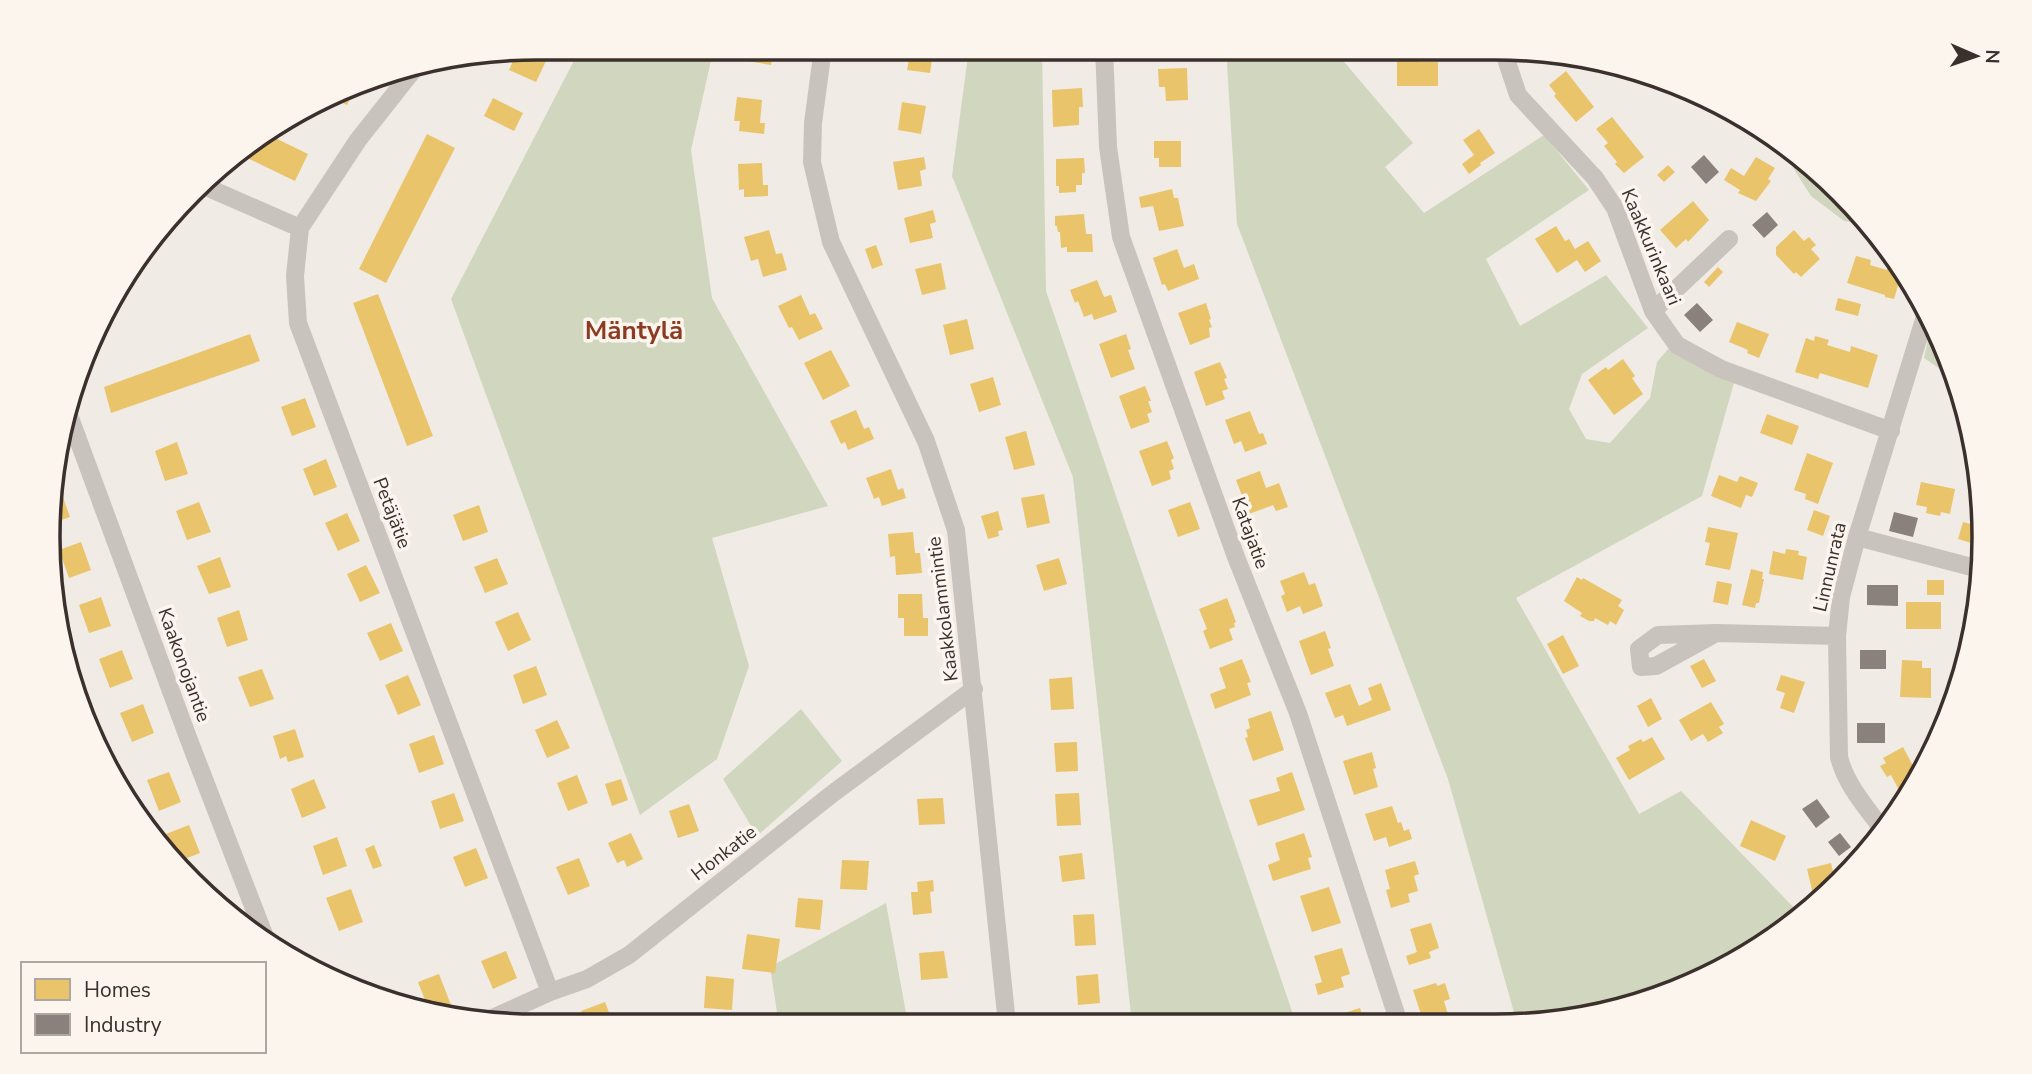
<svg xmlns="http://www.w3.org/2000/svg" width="2032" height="1074" font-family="'Nunito Sans',sans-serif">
  <rect width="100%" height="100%" fill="#f0ebe5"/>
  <path fill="#d1d6bf" d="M581,47H714L691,150L712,298L828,506L712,538L749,666L717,759L640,815L451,299Z
    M969,48H1042L1046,291L1296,1023L1132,1024L1073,477L952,176Z
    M1226,48H1335L1334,50L1413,143L1385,167L1424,213L1544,135L1589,190L1486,259L1520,326L1606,275L1648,328L1582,374L1569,409L1586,439L1610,443L1650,398L1657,362L1668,349L1734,383L1702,496L1516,598L1639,814L1681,791L1801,915L1767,944L1682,990L1559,1023H1517L1448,779L1237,224Z
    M1784,143L1793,149L1863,214L1869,222L1865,224L1844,221L1811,196L1783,152Z
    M1932,320L1959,380V382L1924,358Z
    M801,709L842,761L757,836L723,779Z
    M886,903L908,1024L779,1025L770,967Z"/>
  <path fill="#e9c46a" d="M743,47H769L767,54L773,55L771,65L741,60Z
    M867,48H878L877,61L866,59Z
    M911,48H941L939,61L932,60L930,73L907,70Z
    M1048,48H1079V59H1061V52H1048Z
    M1397,48H1418V62H1438V86H1397Z
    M518,50H523L546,61L536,82L509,70Z
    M1598,60L1621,64L1626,66L1619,75Z
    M1187,68L1188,100L1166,101L1165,87H1159L1158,69Z
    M1566,71L1594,107L1576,122L1554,96L1556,94L1549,85Z
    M1659,78L1684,87L1681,93L1657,83Z
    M357,85L347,105L333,98L354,87Z
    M1082,88L1083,107H1079V125L1053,127L1052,90Z
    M737,97L762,100L760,123H765L764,134L739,131L740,121H734Z
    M493,98L523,113L514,131L484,116Z
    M902,102L926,106L921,134L898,130Z
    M1737,113L1759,127L1756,134L1732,124Z
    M1612,117L1644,157L1624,173L1615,164L1617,162L1604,146L1608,143L1596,129Z
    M1479,129L1495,153L1480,163L1481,165L1469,174L1462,164L1474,155L1463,140Z
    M267,134L308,154L295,181L235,152Z
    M427,134L455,148L386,283L359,269Z
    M1154,141H1181V167H1159V158H1154Z
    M924,157L926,169L920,171L922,186L898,190L893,162Z
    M1756,157L1775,168L1768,179L1771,181L1756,201L1738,193L1740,190L1724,180L1731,168L1744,176Z
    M1084,158L1085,173H1082V185H1076V192L1059,193V186H1056V159Z
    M762,163L763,185H768V196L744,197V189L739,190L738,164Z
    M1668,165L1675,172L1664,182L1657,175Z
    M1172,189L1174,198H1178L1184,226L1159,231L1153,206L1141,208L1139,197Z
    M1693,201L1709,220L1688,242L1686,239L1676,248L1660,230Z
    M933,210L936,222L930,224L933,238L910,243L904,218Z
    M1084,214L1086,234H1092L1093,252H1067V247L1061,248L1060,232H1058L1057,226H1055V216Z
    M1556,226L1565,241L1569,239L1575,249L1588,241L1601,261L1585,272L1577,260L1557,273L1535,239Z
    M769,230L776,254L782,253L787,270L763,277L758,259L751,261L744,237Z
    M1794,230L1804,241L1809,237L1816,245L1811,249L1820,259L1801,277L1796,272L1794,274L1776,255V247Z
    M876,245L883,265L872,269L865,249Z
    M1177,249L1184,268L1194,264L1199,279L1168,291L1165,284L1162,285L1153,258Z
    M1856,256L1871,260L1870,265L1887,270V267L1902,272L1894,299L1885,297V295L1847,283Z
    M941,263L946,289L922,295L915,269Z
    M1718,267L1723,272L1709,287L1704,282Z
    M1097,280L1104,297L1111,295L1117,312L1094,320L1092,314L1084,317L1078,301L1075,303L1070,290Z
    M378,294L433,436L407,446L353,303Z
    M801,295L810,315L815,313L823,329L799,340L792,327L789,328L778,306Z
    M1838,298L1861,304L1858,316L1835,310Z
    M1206,303L1211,319L1209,320L1212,327L1209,328L1210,337L1190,345L1178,313Z
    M967,319L974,349L950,355L943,325Z
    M1737,322L1769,334L1759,358L1747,353L1748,350L1729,342Z
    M250,334L260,361L111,413L104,387Z
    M1126,334L1131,349L1128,350L1135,369L1111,378L1099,344Z
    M1815,336L1829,340L1827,345L1850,352L1851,346L1878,355L1868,388L1820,373L1818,379L1795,372L1806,338L1814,341Z
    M831,350L850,386L823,400L804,363Z
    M1623,359L1635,376L1632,378L1643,394L1614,415L1588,380L1606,367L1608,370Z
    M1220,362L1227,378L1224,379L1228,389L1222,391L1225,399L1206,406L1194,372Z
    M993,377L1001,405L979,412L970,384Z
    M1145,386L1151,401H1148L1152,412L1147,414L1150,422L1131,429L1119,396Z
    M305,398L316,427L292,436L281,407Z
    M856,410L864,429L869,427L874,439L848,450L845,442L841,444L830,421Z
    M1250,411L1259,434L1263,433L1267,444L1245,452L1241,441L1234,444L1225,420Z
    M1767,414L1799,426L1792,445L1760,433Z
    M1026,431L1035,465L1014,470L1005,437Z
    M1167,441L1174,458L1171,460L1174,469L1169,471L1171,479L1152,486L1139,451Z
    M177,442L188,474L165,481L155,451Z
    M1807,453L1833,463L1818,504L1805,499L1806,494L1794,490Z
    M326,459L337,487L314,496L303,469Z
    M891,469L898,490L903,488L906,498L882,506L879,497L874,499L866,478Z
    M1260,471L1266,488L1279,483L1288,507L1276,511L1273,505L1249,514L1236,480Z
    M1719,475L1737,482L1740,476L1758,483L1752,497L1746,495L1741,508L1711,496Z
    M1921,482L1955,489L1950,514L1941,512L1940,516L1926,513L1927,507L1916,505Z
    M60,489L70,517L53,523L56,491Z
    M1044,494L1050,523L1027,528L1021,498Z
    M199,502L211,532L187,540L176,511Z
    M1190,502L1200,529L1178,537L1168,510Z
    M479,505L488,532L463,541L453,515Z
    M1814,510L1830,516L1823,536L1807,530Z
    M998,511L1003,530L998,531L999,536L988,539L981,516Z
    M347,513L360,541L338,551L325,523Z
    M1963,522L1982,527L1978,545L1958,539Z
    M1708,527L1738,533L1730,570L1705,565L1710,543L1705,542Z
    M913,532L915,553H920L922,573L896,575L895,556L890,557L888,534Z
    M81,542L91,570L69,578L59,550Z
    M1786,549L1799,551L1798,555L1807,557L1803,580L1769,574L1773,551L1785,554Z
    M220,557L231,587L209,594L197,566Z
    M497,558L508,584L485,593L474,567Z
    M1059,558L1067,584L1044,591L1036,565Z
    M366,565L380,593L360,602L347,574Z
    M1751,569L1763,572L1762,579H1764L1759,603H1756L1755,608L1742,605Z
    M1304,572L1309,585L1315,583L1323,606L1303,614L1300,606L1287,612L1281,596L1285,594L1280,581Z
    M1577,577L1582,580L1583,578L1622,600L1618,606L1624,610L1616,625L1610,621L1608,625L1595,618L1594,621H1589L1580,616L1582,613L1564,601Z
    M1927,580H1944V595H1927Z
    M1717,581L1732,584L1728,605L1713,602Z
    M898,594H922L923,618H928V636H904V618H898Z
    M101,597L111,626L89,633L79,605Z
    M1227,598L1236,622L1234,623L1235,627L1229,629L1233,640L1210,649L1203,631L1207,629L1199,609Z
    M1906,602H1941V629H1906Z
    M239,610L248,640L227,647L217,618Z
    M518,612L531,640L508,651L495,622Z
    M391,623L403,651L380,661L367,633Z
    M1974,627L1971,645L1968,629Z
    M1325,631L1331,648L1328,649L1334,666L1311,675L1299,641Z
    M1563,635L1579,666L1563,674L1547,644Z
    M122,650L133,679L110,688L99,659Z
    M1242,659L1251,682L1247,683L1251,695L1215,709L1210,694L1226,688L1219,668Z
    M1704,659L1716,681L1702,688L1690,666Z
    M1902,660L1922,661V668H1931V698L1900,697Z
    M536,666L547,695L523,704L513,675Z
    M262,669L274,699L250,707L238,677Z
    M408,675L421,705L398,715L385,685Z
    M1781,675L1805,682L1794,713L1780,708L1785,693L1776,690Z
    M1072,677L1074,709L1051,710L1049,679Z
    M1381,683L1391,710L1347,726L1343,715L1335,718L1325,693L1350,684L1359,706L1372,700L1368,688Z
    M1651,698L1662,719L1648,727L1637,706Z
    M1711,702L1724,724L1719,727L1723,733L1708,742L1703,734L1691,741L1679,720Z
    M143,704L154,733L132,742L120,713Z
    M1271,711L1284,750L1253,761L1245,738L1248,737L1246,730L1250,728L1248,719Z
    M557,720L570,748L547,758L535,730Z
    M295,729L304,757L288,762L286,756L280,759L273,736Z
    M434,735L444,764L419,773L409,744Z
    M1652,737L1665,759L1629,780L1616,758L1630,750L1628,746L1641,739L1643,742Z
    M1077,742L1078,771L1056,772L1054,743Z
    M1903,747L1919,777L1917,780L1899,790L1891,775L1887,777L1880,766L1886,763L1883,758Z
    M1372,752L1376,768L1373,769L1378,787L1354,795L1343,761Z
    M169,772L181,802L159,811L147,780Z
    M1292,772L1305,810L1258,826L1249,800L1280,791L1276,778Z
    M577,775L588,803L568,811L557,783Z
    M314,779L326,808L302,818L291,789Z
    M621,779L628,800L612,806L605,784Z
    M454,793L464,821L440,829L431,801Z
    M1079,793L1081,825L1057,826L1055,794Z
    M943,798L945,824L919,825L917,799Z
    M689,804L699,831L678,838L669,811Z
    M1392,806L1398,823L1401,822L1404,831L1409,829L1412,839L1389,847L1386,837L1374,841L1365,814Z
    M1751,820L1786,836L1775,861L1740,846Z
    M189,825L200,853L177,862L166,834Z
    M631,833L643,859L627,867L624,860L617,863L608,843Z
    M1304,833L1312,857L1308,858L1311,869L1273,881L1268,865L1280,860L1275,843Z
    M337,837L347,866L323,875L313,846Z
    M374,845L382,866L373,869L365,849Z
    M476,848L488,878L465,887L453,857Z
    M1082,853L1085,879L1062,882L1059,856Z
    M579,858L590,886L568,895L556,867Z
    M842,860L869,861L867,890L840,889Z
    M1415,861L1419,874L1414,876L1418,891L1408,894L1410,902L1391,908L1386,890L1390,889L1385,870Z
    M1831,863L1836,883L1815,902L1807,869Z
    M933,880L934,891L930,892L932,913L913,915L911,892H918L917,882Z
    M206,882L213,899L195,886Z
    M1329,887L1341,923L1312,932L1300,896Z
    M351,889L363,922L339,931L326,898Z
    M798,898L823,900L820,930L795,927Z
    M1094,914L1096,945L1075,946L1073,915Z
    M1431,923L1439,948L1429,952L1431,958L1409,965L1406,956L1417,952L1410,929Z
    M747,934L780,939L775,973L742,969Z
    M1342,948L1350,974L1341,977L1344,987L1318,995L1315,984L1322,982L1314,956Z
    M506,951L517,978L493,989L481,961Z
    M944,951L948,978L921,980L919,953Z
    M439,974L451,1005L430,1013L418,982Z
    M1098,974L1100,1003L1078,1005L1076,976Z
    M706,976L734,979L732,1010L704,1008Z
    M1436,983L1437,986L1445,983L1450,999L1444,1001L1449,1018L1433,1023H1424L1413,990Z
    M605,1002L614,1025H586L581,1011Z
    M1360,1008L1365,1023H1340L1338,1015Z"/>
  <path fill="#8a817c" d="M1704,155L1719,172L1706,184L1691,167Z
    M1767,212L1778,225L1764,238L1752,225Z
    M1697,303L1713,320L1700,332L1684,315Z
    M1894,512L1918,518L1913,537L1889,531Z
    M1867,585H1898V606L1867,605Z
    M1860,650H1886V669H1860Z
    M1857,723H1885V743H1857Z
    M1817,799L1830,817L1816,828L1802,809Z
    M1840,833L1851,847L1839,856L1828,842Z"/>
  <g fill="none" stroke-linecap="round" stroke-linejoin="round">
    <path stroke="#c9c3be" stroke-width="18" d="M823,48L813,123L812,162L831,242L926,441L956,530L1007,1024
      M1104,48L1108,147L1121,237L1236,557L1298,713L1399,1023
      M1508,48L1506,59L1518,95L1595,178L1615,208L1653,311L1677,345L1721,369L1891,431
      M415,68L358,140L300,228L295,276L298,323L550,992
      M204,186L300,228
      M1653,311L1729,239
      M66,407L189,740L265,937
      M1857,537L1983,570
      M1716,633L1656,666L1641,667L1639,649L1658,635L1716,633L1837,636
      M1883,830C1866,807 1846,785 1839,757L1837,636L1841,597L1857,537L1927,310
      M484,1022L550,992L587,979L629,955L832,794L974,689"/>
  </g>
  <g text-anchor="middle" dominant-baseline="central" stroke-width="7" stroke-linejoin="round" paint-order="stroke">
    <g font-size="19" fill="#3b302b" stroke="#fbf5ee">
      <text transform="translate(1651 247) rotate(67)">Kaakkurinkaari</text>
      <text transform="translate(392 513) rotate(69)">Petäjätie</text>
      <text transform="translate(1250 533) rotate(70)">Katajatie</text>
      <text transform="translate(1830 567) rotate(-77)">Linnunrata</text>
      <text transform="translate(943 609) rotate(-97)">Kaakkolammintie</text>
      <text transform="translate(184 665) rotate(70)">Kaakonojantie</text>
      <text transform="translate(724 853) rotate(-38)">Honkatie</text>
    </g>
    <g font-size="26" font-weight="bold" fill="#8c3b22" stroke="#fbf5ee">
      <text x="634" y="330">Mäntylä</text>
    </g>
  </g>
  <path d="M0 0H2032V1074H0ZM537 60H1495A477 477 0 0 1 1972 537V537A477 477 0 0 1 1495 1014H537A477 477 0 0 1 60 537V537A477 477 0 0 1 537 60Z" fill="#fbf5ee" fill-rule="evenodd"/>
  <path fill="none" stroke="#3b302b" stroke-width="3.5" d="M537 60H1495A477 477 0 0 1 1972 537V537A477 477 0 0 1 1495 1014H537A477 477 0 0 1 60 537V537A477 477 0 0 1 537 60Z"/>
  <rect x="21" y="962" width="245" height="91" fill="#fbf5ee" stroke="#aea6a0" stroke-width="2"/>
  <rect x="35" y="979" width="35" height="21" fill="#e9c46a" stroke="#aea6a0" stroke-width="2"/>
  <text x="84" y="997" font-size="21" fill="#3b302b">Homes</text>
  <rect x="35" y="1014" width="35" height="21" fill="#8a817c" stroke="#aea6a0" stroke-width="2"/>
  <text x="84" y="1032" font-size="21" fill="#3b302b">Industry</text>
  <g transform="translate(1976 56) rotate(92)" stroke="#fbf5ee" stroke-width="5" paint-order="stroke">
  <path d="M0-5L12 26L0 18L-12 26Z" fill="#3b302b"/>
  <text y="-10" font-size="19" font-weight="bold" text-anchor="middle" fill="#3b302b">N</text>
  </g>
</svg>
